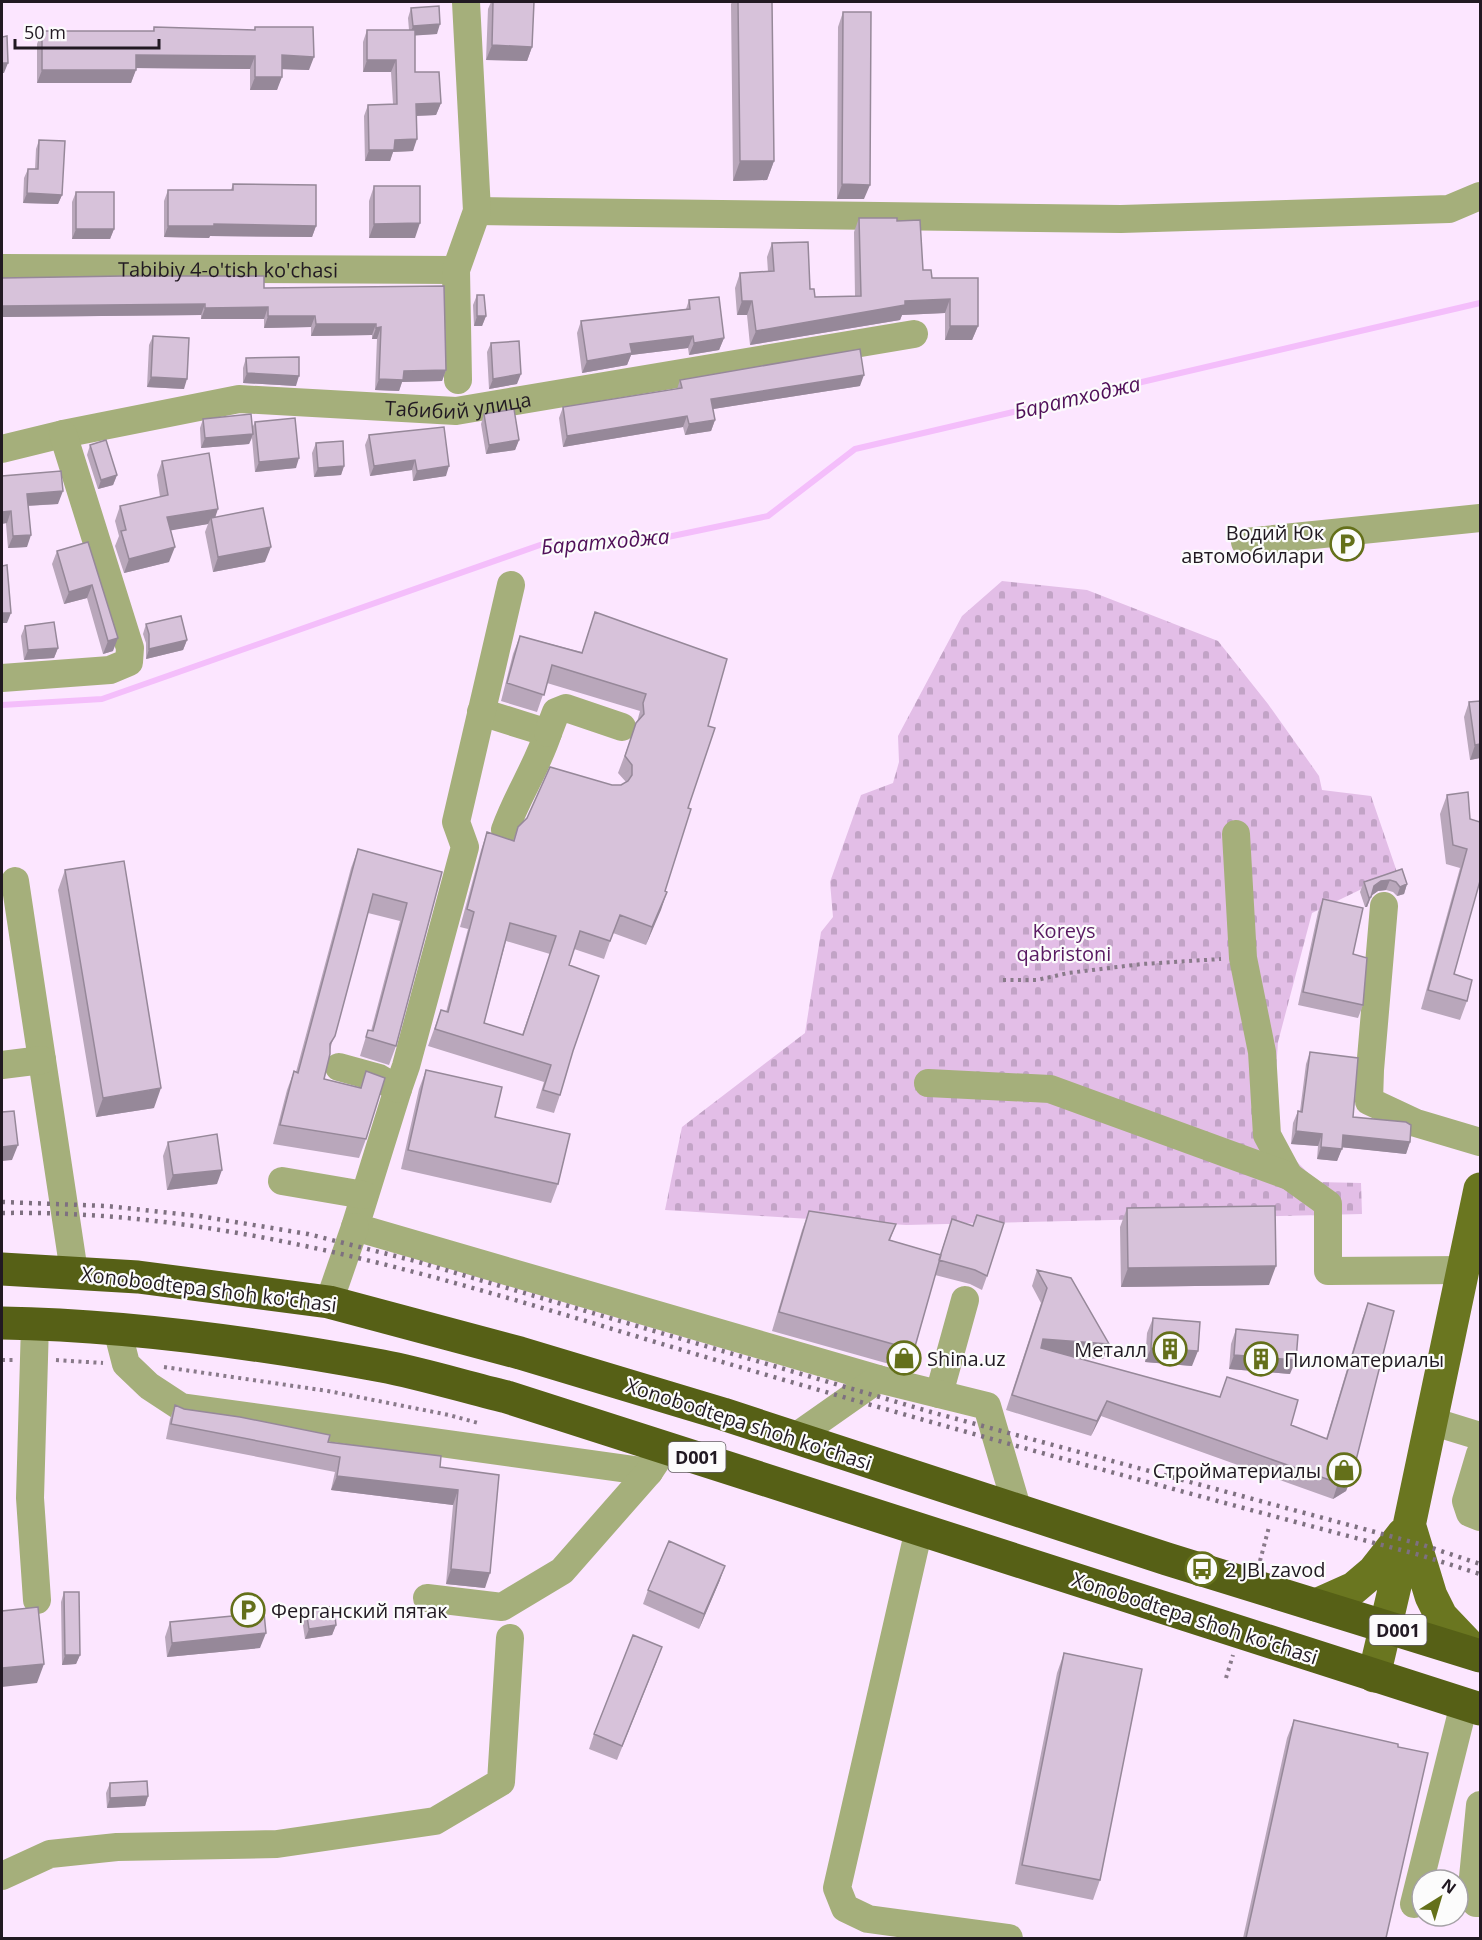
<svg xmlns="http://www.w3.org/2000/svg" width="1482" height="1940" font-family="'Open Sans',sans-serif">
  <defs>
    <pattern id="cemetery-stones" width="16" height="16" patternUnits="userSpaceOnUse" patternTransform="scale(1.5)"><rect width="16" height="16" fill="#e3bee7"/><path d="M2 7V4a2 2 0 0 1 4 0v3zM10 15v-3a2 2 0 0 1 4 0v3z" fill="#c2a3c6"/></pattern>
  </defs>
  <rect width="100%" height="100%" fill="#fce6ff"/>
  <path fill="url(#cemetery-stones)" d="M1002,581L1087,590L1218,641L1268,704L1319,776L1322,790L1371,796L1397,872L1312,913L1278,1042L1273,1113L1286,1151L1317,1182L1361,1183L1362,1214L906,1225L665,1210L682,1127L805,1033L821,932L833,917L830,882L861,795L893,783L899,762L898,736L962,616Z"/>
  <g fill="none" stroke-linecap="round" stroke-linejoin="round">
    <path stroke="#f4befb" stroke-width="6" d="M2,705L102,699L540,545L658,539L768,516L855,449L1480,303"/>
    <path stroke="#897a8a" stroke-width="4" stroke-dasharray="3 4.5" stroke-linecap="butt" d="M1003,980H1037L1068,973L1142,964L1221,959
      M2,1360H13
      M56,1360L103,1363
      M164,1367L328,1391L449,1415L478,1423
      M1260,1561L1269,1527
      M1226,1678L1233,1655"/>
    <g stroke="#a5af7b" stroke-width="28">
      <path d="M477,211L1121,219L1449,209L1480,196"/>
      <path id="s1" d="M2,268L456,270"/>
      <path d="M458,380L456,270L477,211L466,2"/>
      <path id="s2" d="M2,449L63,434L239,399L456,411L914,334"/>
      <path d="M1245,542L1480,518"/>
      <path d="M2,678L110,670L129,662L130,648L63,434"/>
      <path d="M481,712L548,733C537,767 517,796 505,830"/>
      <path d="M548,733L556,712L566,708L622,727"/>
      <path d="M1236,834L1243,958L1262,1052L1267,1135L1289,1176"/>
      <path d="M15,881L74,1272"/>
      <path d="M1384,906L1370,1070L1369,1101L1416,1123L1480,1142"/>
      <path d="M2,1065L42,1060"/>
      <path d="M339,1067L379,1078L398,1089L355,1227L878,1379"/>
      <path d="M928,1083L1050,1089L1289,1176L1328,1204V1271L1463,1270"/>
      <path d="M398,1089L406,1066L465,847L456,822L511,585"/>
      <path d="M282,1181L364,1195"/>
      <path d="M329,1302L355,1227"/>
      <path d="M35,1324L30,1498L37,1600"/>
      <path d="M117,1329L126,1364L149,1386L181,1407L649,1472"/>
      <path d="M939,1394L965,1300"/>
      <path d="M1431,1421L1480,1436"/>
      <path d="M794,1438L878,1379L987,1406L1018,1511"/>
      <path d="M1480,1454L1466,1501L1470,1513L1480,1517"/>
      <path d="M919,1529L837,1888L845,1908L868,1919L1009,1938"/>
      <path d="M427,1598L502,1607L562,1571L649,1472L657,1460"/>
      <path d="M1480,1805L1471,1898L1476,1903H1480"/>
      <path d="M2,1876L50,1854L117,1847L277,1844L435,1821L501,1782L510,1638"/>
      <path d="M1414,1904L1464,1704"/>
    </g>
    <path stroke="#6a7620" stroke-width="33" d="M1410,1527L1431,1596L1441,1616L1478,1655
      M1316,1605L1354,1588L1374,1571L1403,1534
      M1374,1676L1409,1526L1480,1189"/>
    <path stroke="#566016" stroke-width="33" d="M2,1269L138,1277L329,1302L520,1353L723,1414L1167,1559L1480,1656
      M2,1323C129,1325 257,1343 382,1366C424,1374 465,1387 507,1397L1480,1709"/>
    <path stroke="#7e7080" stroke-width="4.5" stroke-dasharray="3 6" stroke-linecap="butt" d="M2,1202L107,1206L199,1216L308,1234L415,1261L931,1412L1423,1545L1480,1564
      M2,1213C248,1209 485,1292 719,1361C951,1429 1185,1493 1420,1555L1480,1574"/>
  </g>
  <path fill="#b9a7bb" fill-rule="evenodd" d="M491,2H534L532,47L527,61L486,60L488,9Z
    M732,2H772L774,161L767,180L733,181L731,4Z
    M411,8L437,34L415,35V72L441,103L436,115L417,116L413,151L393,152L390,161H365L364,116L368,105L393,104L391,72H363V42L367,30H409L408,18Z
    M843,12L864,199H837L838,27Z
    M154,27L254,30L255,27L309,70L282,69L277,90H250V69L136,68L131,83H37V44L42,31H153Z
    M39,140L62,195L58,204L23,203L24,178L28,169H35L36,149Z
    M233,184L316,226L312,237L210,236L209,238L164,237V201L168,190H231Z
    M374,186L415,238H369V201Z
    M76,192L114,229L110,239H72V202Z
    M859,218L897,221L923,270L932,278L978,326L972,340H945V313L902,315L900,320L750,345L747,315H737L735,288L740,273L768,272L767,257L772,243L810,289L815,297L855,296L854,232Z
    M2,278L264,288L444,286L446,370L442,381L402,382L399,391L375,390L377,339H372V335L311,336V327L264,328V319H201V315L2,317Z
    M477,295L486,316L482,326H474L473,305Z
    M689,300L724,338L719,350L689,355L688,348L631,355L627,365L582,373L577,333L581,321L686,309Z
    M153,336L184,389L147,387L149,345Z
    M491,343L517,384L489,389L487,352Z
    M246,358L296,386L243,383V368Z
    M680,380L860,386L713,409L715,420L711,431L685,435L683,427L563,447L559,418L563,407L677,389Z
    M484,414L519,440L515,450L486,454L481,424Z
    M203,419L252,428L255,422L296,468L255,472L252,438L249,444L201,448L200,428Z
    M369,435L446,476L413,481L412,470L370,476L365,445Z
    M316,443L344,466L341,475L314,477L312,453Z
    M90,445L117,475L113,485L98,489L87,455Z
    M162,461L216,517L265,562L213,572L205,532L208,524L170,530L169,562L124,573L115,546L119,536L115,521L120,506L160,497L157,475Z
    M2,476L58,504L28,506L27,547L8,548Z
    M88,542L113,651L103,654L87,598L64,604L52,564L57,551Z
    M595,612L708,726L688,808L665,891L667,892L646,945L613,933L604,959L574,949L569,965L573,1051L560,1095L554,1113L536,1108L544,1082L428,1046L441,1010L446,1012L468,929L460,927L481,850L487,832L513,841L518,827L612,785H621L626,782L618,773L637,722L640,711L547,683L537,712L501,701L513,654L520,636L582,652ZM506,941L550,954L522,1035L484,1023Z
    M146,624L187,640L183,650L146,659V643L143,634Z
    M25,626L58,648L54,658L24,660L21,636Z
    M1480,701V758L1470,760L1464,717L1469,702Z
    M1447,795L1470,819L1454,974L1467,1001L1460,1020L1421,1009L1460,868L1446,864L1440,814Z
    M358,849L442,872L396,1046L389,1065L360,1056L368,1030L371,1031L400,921L368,913L330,1050L324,1079L360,1088L366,1071V1139L359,1158L273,1144L287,1090L294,1071L296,1072L351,868Z
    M1402,869L1407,884L1404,894L1397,896L1393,892L1386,890L1378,891L1371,896L1367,907H1365L1360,892L1364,882Z
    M65,870L154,1108L96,1117L58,890Z
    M1323,899L1353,954L1363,1005L1358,1018L1298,1005L1318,912Z
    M1310,1052L1353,1117L1410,1142L1406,1154L1342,1147L1337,1161L1317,1159L1318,1146L1291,1144L1293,1123L1298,1111H1300L1306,1064Z
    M426,1070L495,1117L558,1184L551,1203L401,1169L419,1089Z
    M168,1142L217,1184L167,1190L163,1156Z
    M1127,1208L1269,1285L1121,1287L1120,1227Z
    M809,1211L896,1224L890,1240L940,1255L952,1219L987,1276L982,1290L970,1284L935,1275L914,1350L907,1369L772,1331L802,1230Z
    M1037,1270L1109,1344L1103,1359L1076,1357L1291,1425L1326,1439L1362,1319L1368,1303L1352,1476L1346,1491L1333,1499L1101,1416L1091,1436L1006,1410L1041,1303L1032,1286Z
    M1153,1318L1192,1366L1145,1362L1147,1333Z
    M1236,1329L1290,1374L1229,1369L1231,1344Z
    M175,1405L184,1409L440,1467L499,1475L485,1588L446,1584L453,1505L331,1490L335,1472L166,1439L170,1419Z
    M720,1580L699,1629L643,1604L648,1590Z
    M64,1592L80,1655L76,1664L62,1665L61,1602Z
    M306,1610L336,1625L332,1635L305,1639L302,1619Z
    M170,1622L260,1648L167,1657L165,1637Z
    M1064,1653L1100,1880L1093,1900L1015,1884L1057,1673Z
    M657,1661L617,1760L589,1749L594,1734Z
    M1294,1720L1386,1938H1243L1287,1738Z
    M110,1783L148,1796L145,1806L107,1808L106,1793Z"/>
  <path fill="#968899" d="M440,24L437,34L409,36L413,26Z
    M492,45L532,47L527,61L486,60Z
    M136,55L255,56L250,69L131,68Z
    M282,55L314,57L309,70L277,69Z
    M367,60H396L391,72H363Z
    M2,63H8L4,73H2Z
    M42,70H136L131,83H37Z
    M255,77H282L277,90H250Z
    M441,103L436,115L412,116L416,104Z
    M417,139L413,151L393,152L390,161H365L369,150L395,140Z
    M740,161H774L767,180L733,181Z
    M842,184L870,185L864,199H837Z
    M27,193L62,195L58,204L23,203Z
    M420,223L415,238H369L374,224Z
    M214,224L316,226L312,237L210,236L209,238L164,237L168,226Z
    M76,229H114L110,239H72Z
    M950,299L945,313L902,315L900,320L750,345L756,331L905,301Z
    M742,301H752L747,315H737Z
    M205,304L201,315L2,317V306Z
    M268,307L264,319H201L205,308Z
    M268,316H315L311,327L264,328Z
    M477,316H486L482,326H474Z
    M316,324H376L372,335L311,336Z
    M950,326H978L972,340H945Z
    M381,327L377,339H372L376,328Z
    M693,336L688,348L631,355L627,365L582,373L587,361L630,344Z
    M724,338L719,350L689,355L694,343Z
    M446,370L442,381L402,382L399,391L375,390L379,379L404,371Z
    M247,373L299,376L296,386L243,383Z
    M521,374L517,384L489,389L493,379Z
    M864,375L860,386L707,410L711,399Z
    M151,377L187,379L184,389L147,387Z
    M687,416L683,427L563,447L567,436Z
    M715,420L711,431L685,435L689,424Z
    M253,434L249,444L201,448L205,438Z
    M519,440L515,450L486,454L489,445Z
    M299,458L296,468L255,472L259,462Z
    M415,460L412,470L370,476L374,466Z
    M344,466L341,475L314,477L318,468Z
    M449,466L446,476L413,481L417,471Z
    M117,475L113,485L98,489L101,480Z
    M63,491L58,504L22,506L27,494Z
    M218,509L213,524L211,518L208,524L162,532L167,517Z
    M11,511L7,523L2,524V512Z
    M31,535L27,547L8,548L13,536Z
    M175,547L169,562L124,573L129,559Z
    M271,547L265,562L213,572L218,557Z
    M92,585L87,598L64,604L69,592Z
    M2,613H11L7,623H2Z
    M118,638L113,651L103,654L108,641Z
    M187,640L183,650L146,659L149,649Z
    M58,648L54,658L24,660L28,650Z
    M1480,744V758L1470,760L1475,745Z
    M1390,880L1386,890L1378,891L1371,896L1374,886L1381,881Z
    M1407,884L1404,894L1397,896L1400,887Z
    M667,892L661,910L646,945L652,927Z
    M1371,897L1367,907H1365L1369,898Z
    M161,1088L154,1108L96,1117L103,1098Z
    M1296,1131L1322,1134L1318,1146L1291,1144Z
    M1343,1135L1410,1142L1406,1154L1339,1147Z
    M18,1145L12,1160L2,1161V1147Z
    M1321,1147L1342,1149L1337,1161L1317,1159Z
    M222,1170L217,1184L167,1190L173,1175Z
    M1276,1266L1269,1285L1121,1287L1128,1268Z
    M1043,1339L1109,1344L1103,1359L1037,1354Z
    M1151,1348L1198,1351L1192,1366L1145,1362Z
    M1234,1355L1296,1360L1290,1374L1229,1369Z
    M1107,1401L1101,1416L1091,1436L1097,1421Z
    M337,1476L458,1490L453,1505L331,1490Z
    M1352,1476L1346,1491L1333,1499L1338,1483Z
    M725,1566L720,1580L699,1629L704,1614Z
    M451,1569L490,1573L485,1588L446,1584Z
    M336,1625L332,1635L305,1639L309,1629Z
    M266,1633L260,1648L167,1657L172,1643Z
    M65,1655H80L76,1664L62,1665Z
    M44,1664L37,1683L2,1687V1668Z
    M148,1796L145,1806L107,1808L110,1798Z"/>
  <path fill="#d7c2da" stroke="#968899" stroke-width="1.5" fill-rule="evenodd" d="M493,2H534L532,47L492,45Z
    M738,2H772L774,161H740Z
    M439,6L440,24L413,26L411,8Z
    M843,12H871L870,185L842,184Z
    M154,27L255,30V27H313L314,57L282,55V77H255V56L136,55V70H42V31H154Z
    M367,30H415V72H439L441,103L416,104L417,139L395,140L394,150H369L368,105L397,104L396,60H367Z
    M7,36L8,63H2V37Z
    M39,140L65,141L62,195L27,193L28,169H38Z
    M233,184L316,185V226L214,224V226H168V190H233Z
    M374,186H420V223L374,224Z
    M76,192H114V229H76Z
    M859,218H897V221L920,220L923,270H931L932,278H978V326H950V299L905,301V305L756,331L752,301H742L740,273L774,271L772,243L808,242L810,289H814L815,297L861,296Z
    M124,276H264V288L444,286L446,370L404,371L403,380L379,379L381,327L376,328V324H316L315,316H268V307L205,308V304L2,306V278Z
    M477,295H484L486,316H477Z
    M719,297L724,338L694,343L693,336L630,344L632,353L587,361L581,321L690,309L689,300Z
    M153,336L189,338L187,379L151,377Z
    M519,341L521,374L493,379L491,343Z
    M860,349L864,375L711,399L715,420L689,424L687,416L567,436L563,407L682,388L680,380Z
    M299,357V376L247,373L246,358Z
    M514,409L519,440L489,445L484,414Z
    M251,414L253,434L205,438L203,419Z
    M295,418L299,458L259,462L255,422Z
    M444,427L449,466L417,471L415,460L374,466L369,435Z
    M106,440L117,475L101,480L90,445Z
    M343,441L344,466L318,468L316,443Z
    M209,453L218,509L167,517L175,547L129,559L121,531L126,530L120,506L168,495L162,461Z
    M61,471L63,491L27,494L31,535L13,536L11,511L2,512V476Z
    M263,508L271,547L218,557L211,518Z
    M88,542L118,638L108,641L92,585L69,592L57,551Z
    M7,565L11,613H2V566Z
    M595,612L727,659L708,726L715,728L688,808L691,809L665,891L667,892L652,927L620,915L610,941L580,931L569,965L599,976L573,1051L560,1095L543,1090L551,1065L435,1029L441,1010L448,1012L474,912L467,909L487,832L514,841L518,827L527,818L550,767L612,785H621L628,781L632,775V765L625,756L636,723L644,714L643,703L646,694L552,665L544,695L507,683L520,636L582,653ZM510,923L556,936L523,1035L484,1023Z
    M181,616L187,640L149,649V634L146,624Z
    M54,622L58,648L28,650L25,626Z
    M1480,701V744L1475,745L1469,702Z
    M1468,792L1470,819L1480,822V881L1454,974L1472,980L1467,1001L1428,990L1467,849L1453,845L1447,795Z
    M358,849L442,872L396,1046L366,1037L368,1030L373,1031L407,903L373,894L335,1036L330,1044V1054L324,1079L361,1088L366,1071L385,1078L366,1139L280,1125L294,1071L298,1073Z
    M124,861L161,1088L103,1098L65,870Z
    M1402,869L1407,884L1400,887L1396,882L1390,880L1381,881L1374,886L1371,897L1369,898L1364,882Z
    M1323,899L1363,908L1353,954L1367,958L1363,1005L1303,992Z
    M1310,1052L1358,1058L1353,1117L1406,1122L1411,1125L1410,1142L1343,1135L1342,1149L1321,1147L1322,1134L1296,1131L1298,1111L1302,1112Z
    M426,1070L502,1087L495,1117L570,1134L558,1184L408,1150Z
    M14,1111L18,1145L2,1147V1112Z
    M217,1134L222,1170L173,1175L168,1142Z
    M1275,1206L1276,1266L1128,1268L1127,1208Z
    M809,1211L896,1224L889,1240L941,1255L914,1350L779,1312Z
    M977,1215L1004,1223L987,1276L975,1270L939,1260L952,1219L973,1226Z
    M1037,1270L1071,1278L1109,1344L1043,1339L1041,1348L1220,1397L1227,1377L1298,1400L1291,1425L1327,1439L1368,1303L1394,1311L1352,1476L1338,1483L1107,1401L1097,1421L1012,1395L1047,1288Z
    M1153,1318L1200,1322L1198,1351L1151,1348Z
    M1236,1329L1298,1335L1296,1360L1234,1355Z
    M175,1405L184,1409L240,1417L330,1435L328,1442L441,1456L440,1467L499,1475L490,1573L451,1569L458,1490L337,1476L340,1457L171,1424Z
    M669,1541L725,1566L704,1614L648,1590Z
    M64,1592H79L80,1655H65Z
    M334,1606L336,1625L309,1629L306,1610Z
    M38,1607L44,1664L2,1668V1611Z
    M264,1613L266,1633L172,1643L170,1622Z
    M633,1635L662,1647L622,1746L594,1734Z
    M1064,1653L1142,1669L1100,1880L1022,1865Z
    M1294,1720L1398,1744V1747L1428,1753L1386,1938H1246Z
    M147,1781L148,1796L110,1798V1783Z"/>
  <defs>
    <g id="parking-ring" transform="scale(1.725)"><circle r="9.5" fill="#fcfcfc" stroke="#64701a" stroke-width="1.5"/><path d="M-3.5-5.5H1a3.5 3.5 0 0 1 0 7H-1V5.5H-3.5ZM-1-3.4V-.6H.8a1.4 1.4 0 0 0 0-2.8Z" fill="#64701a"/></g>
    <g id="building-ring" transform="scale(1.725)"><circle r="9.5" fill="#fcfcfc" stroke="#64701a" stroke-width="1.5"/><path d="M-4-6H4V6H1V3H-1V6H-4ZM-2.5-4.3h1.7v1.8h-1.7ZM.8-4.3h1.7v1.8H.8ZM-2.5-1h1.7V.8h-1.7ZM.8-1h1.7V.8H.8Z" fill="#64701a"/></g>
    <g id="shop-ring" transform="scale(1.725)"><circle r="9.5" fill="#fcfcfc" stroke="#64701a" stroke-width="1.5"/><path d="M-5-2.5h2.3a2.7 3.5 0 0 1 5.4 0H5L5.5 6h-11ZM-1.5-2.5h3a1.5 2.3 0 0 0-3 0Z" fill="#64701a"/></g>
    <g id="bus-ring" transform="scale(1.725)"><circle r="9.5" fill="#fcfcfc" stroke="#64701a" stroke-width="1.5"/><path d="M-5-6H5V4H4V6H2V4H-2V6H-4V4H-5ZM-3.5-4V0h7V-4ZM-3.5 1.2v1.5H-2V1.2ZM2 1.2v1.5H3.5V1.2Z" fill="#64701a"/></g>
  </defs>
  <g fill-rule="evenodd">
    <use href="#parking-ring" x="1347" y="544"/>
    <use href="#building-ring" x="1170" y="1349"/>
    <use href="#shop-ring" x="904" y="1358"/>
    <use href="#building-ring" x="1261" y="1359"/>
    <use href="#shop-ring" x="1344" y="1470"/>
    <use href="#bus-ring" x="1202" y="1569"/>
    <use href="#parking-ring" x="248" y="1610"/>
  </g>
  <g text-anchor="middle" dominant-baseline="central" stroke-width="4.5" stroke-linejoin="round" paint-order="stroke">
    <g fill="#fcfcfc" stroke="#635d63" stroke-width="1.5">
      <rect x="668.5" y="1442" width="57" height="30" rx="4.5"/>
      <rect x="1369.5" y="1615" width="57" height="30" rx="4.5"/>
    </g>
    <g font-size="18" font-weight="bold" fill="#211922">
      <text x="697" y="1457">D001</text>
      <text x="1398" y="1630">D001</text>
    </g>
    <g font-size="20" fill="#211922" stroke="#fcfcfc">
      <text stroke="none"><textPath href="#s1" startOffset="226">Tabibiy 4-o'tish ko'chasi</textPath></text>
      <text stroke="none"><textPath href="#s2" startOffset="462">Табибий улица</textPath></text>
      <text transform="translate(209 1289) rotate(7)">Xonobodtepa shoh ko'chasi</text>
      <text transform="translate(749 1424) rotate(18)">Xonobodtepa shoh ko'chasi</text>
      <text transform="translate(1195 1618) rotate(18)">Xonobodtepa shoh ko'chasi</text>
    </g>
    <g font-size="20" fill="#211922" stroke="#fcfcfc" text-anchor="start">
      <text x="1324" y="532" text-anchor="end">Водий Юк<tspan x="1324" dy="23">автомобилари</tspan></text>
      <text x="1147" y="1349" text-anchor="end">Металл</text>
      <text x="927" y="1358">Shina.uz</text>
      <text x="1284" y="1359">Пиломатериалы</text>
      <text x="1321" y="1470" text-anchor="end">Стройматериалы</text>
      <text x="1225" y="1569">2 JBI zavod</text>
      <text x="271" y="1610">Ферганский пятак</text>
    </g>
    <g font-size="20" fill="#591a62" stroke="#fcfcfc">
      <text x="1064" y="930">Koreys<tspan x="1064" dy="23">qabristoni</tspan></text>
    </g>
    <g font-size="21" font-style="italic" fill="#501059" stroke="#fcfcfc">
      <text transform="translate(1077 397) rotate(-13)">Баратходжа</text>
      <text transform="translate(605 541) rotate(-5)">Баратходжа</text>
    </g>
  </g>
  <rect width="1482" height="1940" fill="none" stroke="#211922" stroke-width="6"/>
  <g transform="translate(1440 1898) rotate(37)"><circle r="28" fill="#fcfcfc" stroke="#a4a1a5" stroke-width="1.5"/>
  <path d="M0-4.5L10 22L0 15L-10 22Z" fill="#64701a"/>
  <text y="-9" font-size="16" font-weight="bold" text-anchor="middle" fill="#211922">N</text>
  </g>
  <path d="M15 39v9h144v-9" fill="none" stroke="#211922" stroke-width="3"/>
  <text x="24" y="39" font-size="18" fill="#211922" stroke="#fcfcfc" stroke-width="4.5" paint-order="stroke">50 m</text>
</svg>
